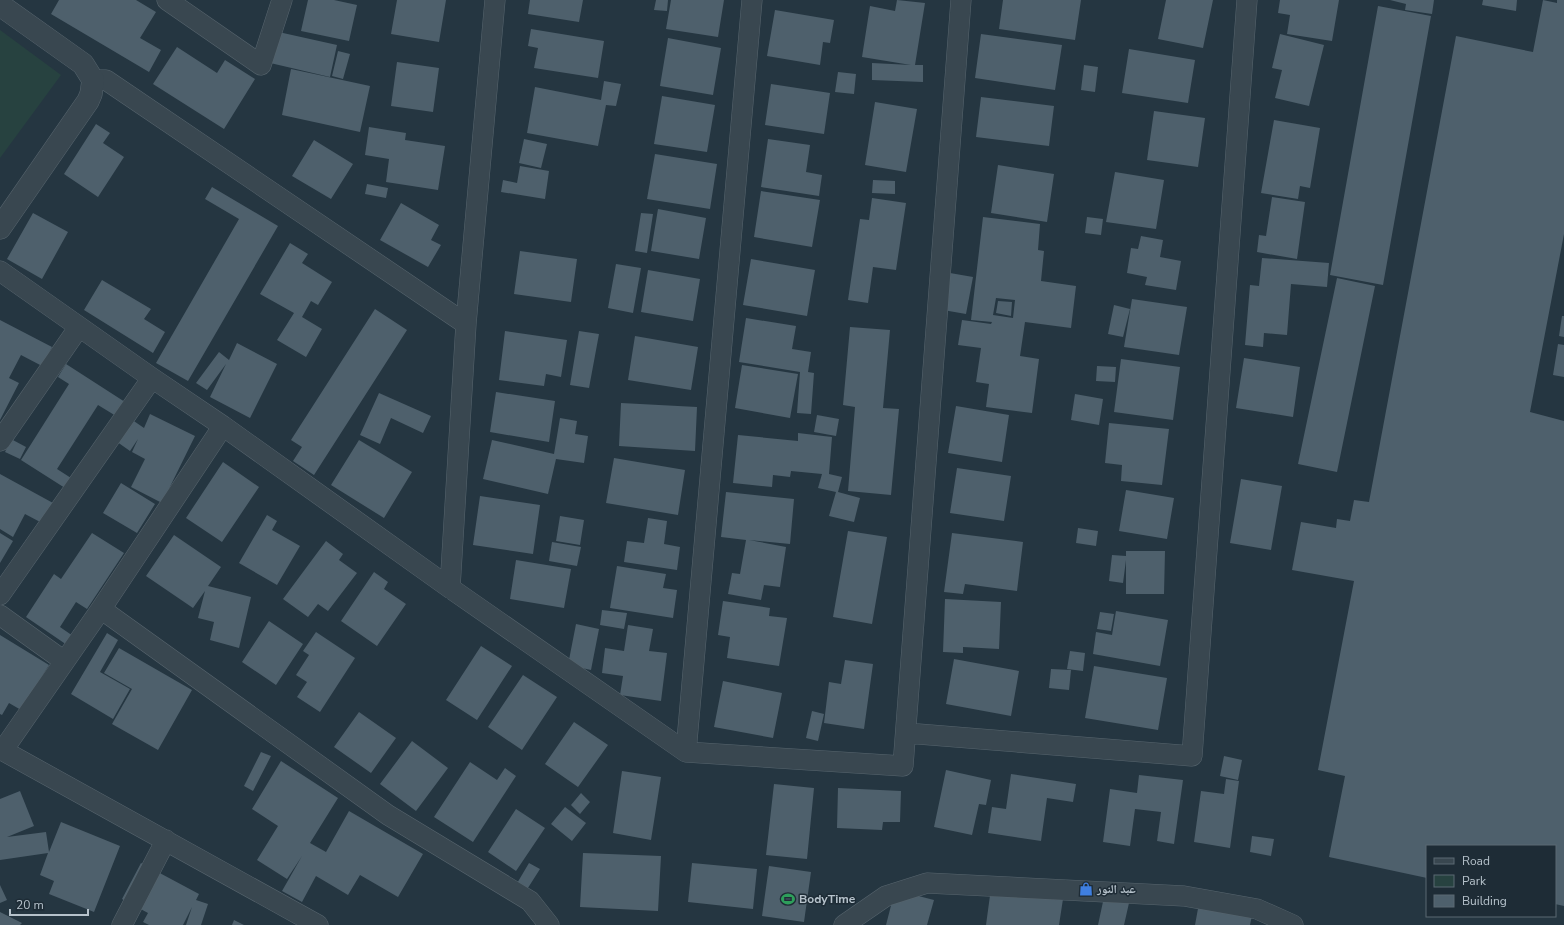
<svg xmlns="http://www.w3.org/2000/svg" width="1564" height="925" font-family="'Nunito Sans','Noto Naskh Arabic',sans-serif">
  <rect width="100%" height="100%" fill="#253641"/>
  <path fill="#274240" d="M0,30L61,75L0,158Z"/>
  <path fill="#4e606c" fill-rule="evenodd" d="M59,0H136L156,12L140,38L161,50L149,72L51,14Z
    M308,0H334L357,5L349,41L301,31Z
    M397,0H446L439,42L391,34Z
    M530,0H583L579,22L528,14Z
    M656,0H668L667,11L654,10Z
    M671,0H724L718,37L666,29Z
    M897,0L925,3L915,65H923V82L872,80V63L911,65L862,57L870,6L895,11Z
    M1003,0H1081L1075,40L999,29Z
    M1166,0H1213L1203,48L1158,39Z
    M1280,0H1339L1332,41L1287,34L1290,15L1278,13Z
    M1390,0H1434L1432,14L1405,10L1406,4Z
    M1483,0H1517L1516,11L1482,5Z
    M1543,0L1557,3V0H1564V234L1530,412L1564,421V906L1555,904V846H1427V878L1329,857L1345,776L1318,770L1354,581L1292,570L1301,522L1336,528L1337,519L1350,521L1354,500L1369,502L1456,36L1533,52Z
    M1378,6L1431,16L1383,285L1330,275Z
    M775,10L834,20L830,43L823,42L820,65L767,56Z
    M531,29L604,41L598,78L534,68L538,48L528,46Z
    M274,31L337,45L330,77L266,62Z
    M981,34L1062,45L1055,90L975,78Z
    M1280,34L1324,45L1309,106L1275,98L1282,70L1272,68Z
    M668,38L721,48L713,95L660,86Z
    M177,47L217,73L225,60L255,79L224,129L153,84Z
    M1129,49L1195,60L1188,103L1122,93Z
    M338,51L350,54L343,79L332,76Z
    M397,62L439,68L433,112L391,106Z
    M1084,65L1098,67L1095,92L1081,90Z
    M291,69L370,86L360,132L282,115Z
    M838,72L856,74L854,94L835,92Z
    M604,81L621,84L616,106L606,105L598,146L527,133L535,87L601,100Z
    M771,84L830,93L824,134L765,125Z
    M662,96L715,105L707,152L654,144Z
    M981,97L1054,106L1049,146L976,137Z
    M875,102L917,109L906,172L865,165Z
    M1154,111L1205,118L1198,167L1147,160Z
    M1274,120L1320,128L1310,188L1300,186L1298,199L1261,193Z
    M96,124L110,133L103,143L124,157L98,197L64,174Z
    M369,127L406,133L405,140L445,146L438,190L386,182L389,159L365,155Z
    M524,139L547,144L541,168L519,163Z
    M768,139L810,145L806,172L822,175L819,196L761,187Z
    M314,140L353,164L331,199L292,176Z
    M655,154L717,164L710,209L647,199Z
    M998,165L1054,174L1047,222L991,213Z
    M520,166L549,171L545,199L501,192L503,180L517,183Z
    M1115,172L1164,180L1156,229L1106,222Z
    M873,180L895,181V194L872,193Z
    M367,184L388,188L386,198L365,194Z
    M212,187L278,226L188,381L156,363L239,219L205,199Z
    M761,191L820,200L812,247L754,237Z
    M1272,197L1305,202L1297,259L1257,252L1259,235L1266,236Z
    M872,198L906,203L896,270L873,267L868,303L848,300L860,219L869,220Z
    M401,203L439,225L431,240L441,245L428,267L380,240Z
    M658,209L706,218L699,259L651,251Z
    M33,213L68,232L42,279L7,259Z
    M641,213L653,214L647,253L635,251Z
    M983,217L1040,224L1038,250L1044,251L1041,281L1076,286L1071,328L1025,322L1020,356L1039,359L1032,413L986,407L989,384L976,382L981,348L958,345L962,320L991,324L992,322L971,320ZM996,298L1015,300L1013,318L993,315Z
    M1087,217L1103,219L1101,235L1085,233Z
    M1141,236L1163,240L1160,257L1181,261L1176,290L1145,285L1147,277L1127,273L1131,248L1138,249Z
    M290,243L308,254L302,263L332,282L318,305L311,301L302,317L322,329L306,357L277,340L294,313L260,294Z
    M520,251L577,259L571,302L514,294Z
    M1262,258L1329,263L1327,287L1291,284L1287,335L1264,333L1263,347L1245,345L1250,285L1259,286Z
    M751,259L815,270L807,316L743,305Z
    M616,264L641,268L633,313L608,308Z
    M648,270L700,279L693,321L641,312Z
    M950,273L973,277L966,314L943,310Z
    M1337,278L1375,286L1337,472L1298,464Z
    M102,280L151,309L144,319L165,332L153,353L84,310Z
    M1132,299L1187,307L1179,355L1124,347Z
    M998,301L1012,302L1011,316L996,313Z
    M1114,305L1130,309L1123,337L1108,334Z
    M375,309L407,330L314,475L293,461L302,447L291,440Z
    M1562,316H1564V337L1559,336Z
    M746,318L796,326L792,349L811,352L808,372L814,373L811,414L797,413L800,372L739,362Z
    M0,320L52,347L42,366L21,355L9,378L19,383L0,420Z
    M850,327L890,330L883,408L899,409L891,495L848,491L855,407L843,405Z
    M505,331L567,340L561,377L546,374L544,386L499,380Z
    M579,331L599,334L589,388L570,385Z
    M635,336L698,347L691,390L628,380Z
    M237,343L277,364L250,418L210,397L226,364L207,390L196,383L219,352L229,360Z
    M1558,344L1564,345V377L1553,375Z
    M1244,358L1300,367L1293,417L1236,408Z
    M1121,359L1180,367L1173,420L1114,412Z
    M66,364L125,402L116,416L98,405L57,469L71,478L65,488L21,460L69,384L58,377Z
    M742,365L798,374L790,418L735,408Z
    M1097,366L1116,367L1115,382L1096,381Z
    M496,392L555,401L549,442L490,432Z
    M379,393L431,416L423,433L391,418L380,444L360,435Z
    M1075,394L1103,399L1099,425L1071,420Z
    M621,403L697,407L695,451L619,446Z
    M956,406L1009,415L1002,462L948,453Z
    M150,414L195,436L162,503L131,487L145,459L132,452L138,439L130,451L113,439L128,417L144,428Z
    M817,415L839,419L836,436L814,432Z
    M560,418L577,421L575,434L588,436L584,463L556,459L548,494L483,479L492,440L554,454Z
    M1109,423L1169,429L1162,485L1121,481L1122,465L1105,463Z
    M798,433L832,437L829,474L842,477L838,492L860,498L854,522L829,516L836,492L818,488L822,474L791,471L790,477L773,475L772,487L733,483L738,435L798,441Z
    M11,439L26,447L20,459L5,452Z
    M359,440L412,472L384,518L331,485Z
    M614,458L685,470L678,515L606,503Z
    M223,462L259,487L222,542L186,518Z
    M957,468L1011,476L1004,521L950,513Z
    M0,474L53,503L42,523L25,514L13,537L0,529Z
    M1241,479L1282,486L1271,550L1230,543Z
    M121,483L155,504L137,533L103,513Z
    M1126,490L1174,498L1167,539L1119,531Z
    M726,492L794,499L790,544L749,540L786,547L780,587L764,585L761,600L728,594L732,573L740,574L746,540L721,537Z
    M480,496L540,505L533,554L473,545Z
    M267,515L277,521L272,530L300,546L277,585L239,563Z
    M560,516L584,520L580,545L556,541Z
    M648,518L667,521L664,544L680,547L677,570L624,562L627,541L644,543Z
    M1078,528L1098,531L1096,546L1076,543Z
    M848,531L887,537L872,624L833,617Z
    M0,533L13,541L0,563Z
    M92,533L124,553L87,609L76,602L60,627L73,636L67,645L26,617L54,574L61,579Z
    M952,533L1023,542L1017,591L965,584L963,594L944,592Z
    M174,535L221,567L208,586L251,597L239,648L210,640L214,622L198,618L205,591L193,608L146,576Z
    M326,541L343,554L339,560L357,573L328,611L318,604L308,617L283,599Z
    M552,542L581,547L577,566L549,561Z
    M1126,551H1165L1164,594H1126V560L1123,583L1109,581L1112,555L1126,556Z
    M516,560L571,569L564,608L510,599Z
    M617,566L666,574L663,588L677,590L673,618L610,608Z
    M374,572L388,582L384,589L406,604L377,646L341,621Z
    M945,599L1001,602L999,649L963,647V653L943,652Z
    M723,601L770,608L769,616L787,618L779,666L727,658L730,637L718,635Z
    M602,610L627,613L624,629L600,625Z
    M1116,611L1168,620L1160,666L1093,654L1096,632L1112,635Z
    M1100,612L1114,614L1111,631L1097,629Z
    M269,621L303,644L276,685L242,662Z
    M576,624L599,629L591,670L568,665Z
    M628,625L653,629L649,651L667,653L661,701L620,695L623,676L602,673L605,648L624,651Z
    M316,632L355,658L320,712L297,697L307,682L296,675L309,655L303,651Z
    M107,633L118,640L100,672L130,689L113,719L71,694Z
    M0,635L49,665L21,710L9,703L2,715L0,714Z
    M481,646L512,666L477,720L446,700Z
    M119,648L192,690L158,750L112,724L132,689L104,673Z
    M1070,651L1085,653L1083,671L1067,669Z
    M954,659L1019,671L1011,716L946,704Z
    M845,660L873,664L864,729L824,723L829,682L841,684Z
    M1094,666L1167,678L1158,730L1085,718Z
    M1051,669L1071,670L1069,690L1049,688Z
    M523,675L557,697L522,750L488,727Z
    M723,681L782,693L773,738L714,727Z
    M812,711L824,714L818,741L806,738Z
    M359,712L396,738L371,773L334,747Z
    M574,722L608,745L578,787L545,764Z
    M412,741L448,768L416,811L380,784Z
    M261,752L271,756L253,791L244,786Z
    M1224,756L1242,760L1238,780L1220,776Z
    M281,761L338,798L310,843L326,852L349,811L423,854L398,897L360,875L348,895L316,876L302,902L282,891L302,856L287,879L257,860L278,826L252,809Z
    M470,762L497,780L505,768L516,776L473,842L434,817Z
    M946,770L991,780L986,805L979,804L972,835L934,827Z
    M622,771L661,777L651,840L613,833Z
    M1011,774L1076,784L1073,802L1047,798L1041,841L988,833L992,807L1006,809Z
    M1139,775L1183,780L1174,844L1157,841L1161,812L1135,809L1130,846L1103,842L1110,789L1137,793Z
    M1226,779L1239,781L1230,848L1194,842L1201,791L1224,794Z
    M774,784L814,788L807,859L766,855Z
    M838,788L901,791L900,822H883L882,830L837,828Z
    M20,791L34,826L7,837L46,832L49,852L61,822L120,846L94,912L49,894L54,881L40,875L48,853L0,860V799Z
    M581,793L590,802L580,814L571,805Z
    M565,807L586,823L572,841L551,824Z
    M516,809L545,828L516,871L488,852Z
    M1252,836L1274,839L1271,856L1250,852Z
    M583,853L661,856L658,911L580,907Z
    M141,863L199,894L196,900L208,904L201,925H186L192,907L183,925H149L143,922L148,913L122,899Z
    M529,863L540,869L526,891L516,885Z
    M692,863L757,869L753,909L688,902Z
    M769,866L811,872L804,922L762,916Z
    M0,885L7,900L0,903Z
    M991,888L1063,899L1059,925H986Z
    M895,890L934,900L927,925H886Z
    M1201,892L1255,901L1250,925H1195Z
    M1104,897L1129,903L1124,925H1098Z
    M0,912L22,923L20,925H0Z
    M234,920L244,925H232Z"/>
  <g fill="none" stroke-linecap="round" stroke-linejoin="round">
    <g stroke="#57656e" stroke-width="21">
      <path id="minor" d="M167,0L261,65L282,0
        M93,80H106L466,324
        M0,271L152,378L223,426L450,588L686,752L903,766L961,0
        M0,441L79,327
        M450,588L466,324L495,0
        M0,595L152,378
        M101,609L388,815L530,901L549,925
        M0,615L64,661
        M906,733L1192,756L1247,0
        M0,749L318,925
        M3,750L101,609L223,426
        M686,752L752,0
        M122,925L166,840
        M844,925L886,896L927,883L1184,896L1257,909L1293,925"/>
    </g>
    <g stroke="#57656e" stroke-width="23">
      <path id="tertiary" d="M0,5L83,64L93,80L91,94L88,101L0,228"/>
    </g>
    <use href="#minor" stroke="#394750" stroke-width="20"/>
    <use href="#tertiary" stroke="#394750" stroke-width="22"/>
  </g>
  <defs>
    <g id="shop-bare" transform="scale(1.08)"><path d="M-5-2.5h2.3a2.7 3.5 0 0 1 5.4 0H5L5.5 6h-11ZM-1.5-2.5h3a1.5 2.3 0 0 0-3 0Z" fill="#3f7fe0" stroke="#1e2c36" stroke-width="2.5" paint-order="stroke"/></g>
    <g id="stadium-bare" transform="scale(1.08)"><path d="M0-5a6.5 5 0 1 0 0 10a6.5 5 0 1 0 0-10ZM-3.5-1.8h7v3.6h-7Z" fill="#2e9e5b" stroke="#1e2c36" stroke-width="2.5" paint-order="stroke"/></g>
  </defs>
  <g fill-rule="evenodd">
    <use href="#shop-bare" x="1086" y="889"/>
    <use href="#stadium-bare" x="788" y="899"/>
  </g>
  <g text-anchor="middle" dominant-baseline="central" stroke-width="3" stroke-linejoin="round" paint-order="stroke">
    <g font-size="12" font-weight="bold" fill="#b6c2cb" stroke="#1e2c36" text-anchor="start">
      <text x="1097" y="889">عبد النور</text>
      <text x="799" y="899">BodyTime</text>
    </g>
  </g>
  <rect x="1426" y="845" width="130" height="72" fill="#1e2c36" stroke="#5b6872"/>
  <rect x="1434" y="858" width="20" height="6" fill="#394750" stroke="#5b6872"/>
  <text x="1462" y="865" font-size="12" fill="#b6c2cb">Road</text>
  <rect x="1434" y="875" width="20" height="12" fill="#274240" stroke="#5b6872"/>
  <text x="1462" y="885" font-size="12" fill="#b6c2cb">Park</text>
  <rect x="1434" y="895" width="20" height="12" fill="#4e606c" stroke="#5b6872"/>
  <text x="1462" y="905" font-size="12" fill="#b6c2cb">Building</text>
  <path d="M10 909v6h78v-6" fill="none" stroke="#b6c2cb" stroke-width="2"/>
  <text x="16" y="909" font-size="12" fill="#b6c2cb" stroke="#1e2c36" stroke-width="3" paint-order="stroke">20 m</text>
</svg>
